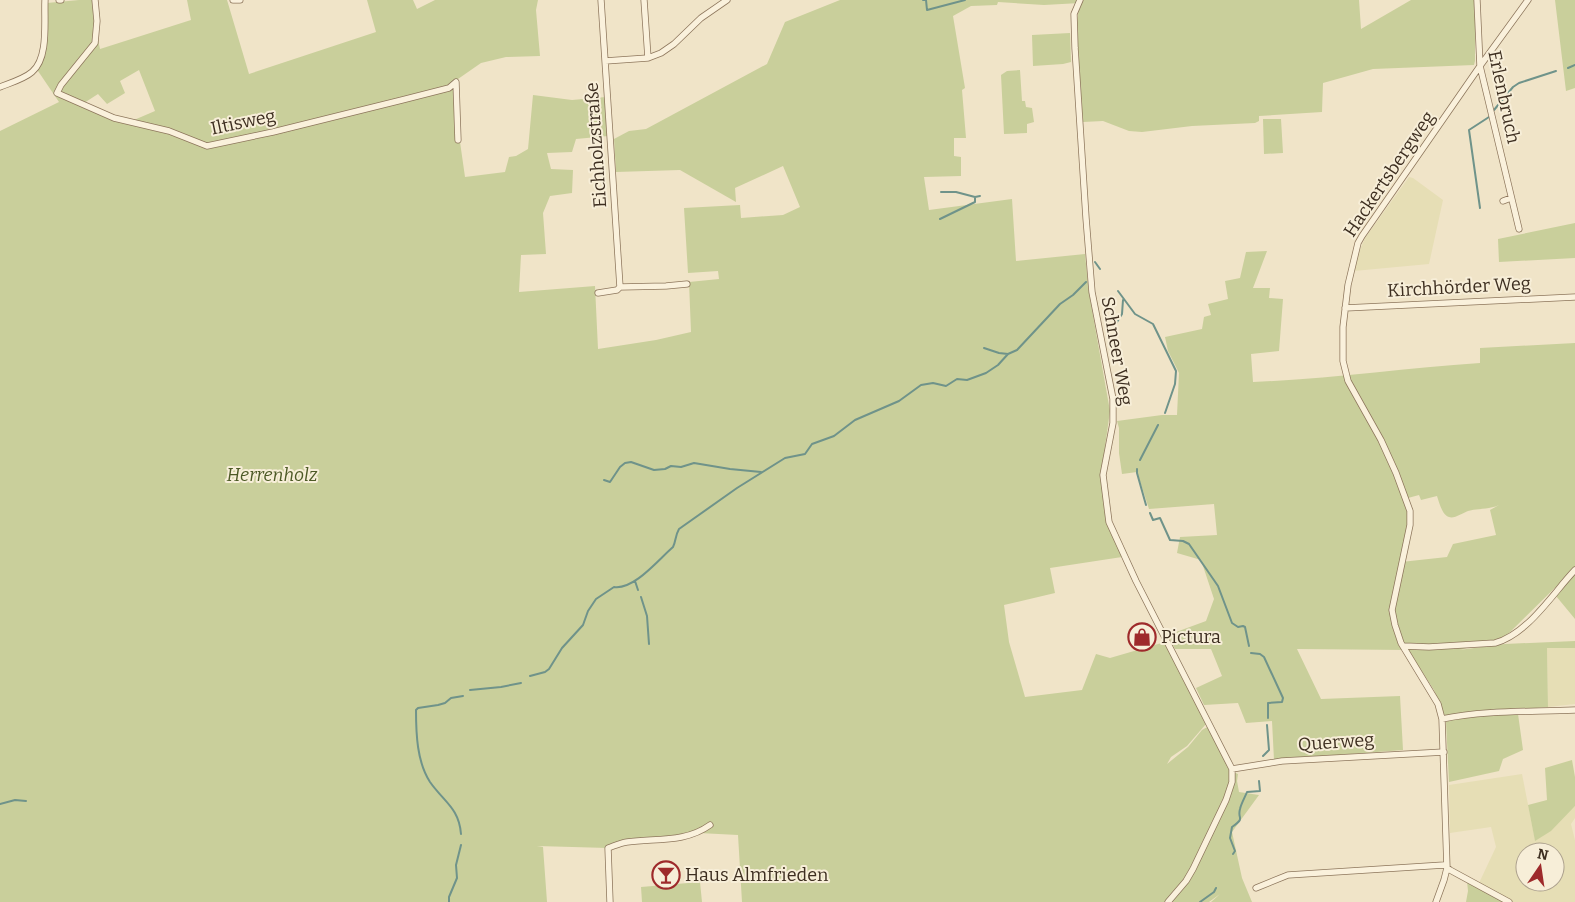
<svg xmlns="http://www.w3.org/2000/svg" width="1575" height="902" font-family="Bitter,serif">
  <rect width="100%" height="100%" fill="#f0e4c8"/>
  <path fill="#e6deb5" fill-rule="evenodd" d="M1409,177L1413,178L1443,200L1429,264L1354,271L1359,252L1365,238Z
    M1547,648H1575V704L1548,707Z
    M1522,774L1535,840L1575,806V818L1571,824L1575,840V902H1512L1479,883L1496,847L1491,827L1450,833L1449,785ZM1525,852H1555V882H1525Z"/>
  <path fill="#c9cf9b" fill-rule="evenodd" d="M79,0H92L94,21L100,49L191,20L187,0H227L249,74L376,32L367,0H413L417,9L435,0H538L536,10L540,56L506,57L481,63L458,79L457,98L460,117V142L465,177L505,172L509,157L516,156L528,149L533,95L572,100L606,97L608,136L576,139L572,152L547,153L551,169L573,170L572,193L550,196L543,213L546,254L521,255L519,292L595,286L598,349L656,340L691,332L689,282L719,279L718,271L688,273L684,208L740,205L741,218L783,215L800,207L783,166L735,188L736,202L680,170L616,172L614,139L629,131L646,129L767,64L785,22L840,0H1359L1361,29L1411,0H1475V61L1474,65L1373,69L1323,83L1322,112L1259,116V121L1255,123L1192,126L1142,132L1129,131L1103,121L1083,122C1079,83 1072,41 1080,3L1044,5L998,2L997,5L971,6L953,16L965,88L962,90L966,138H954V156L961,157V176L924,177L929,210L1012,199L1016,261L1085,254L1089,293L1110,411L1101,475L1106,522L1122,557L1050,568L1055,593L1004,605L1009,642L1025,697L1082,690L1096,654L1110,658L1165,642L1206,724L1187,746L1171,757L1167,764L1188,747L1202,730L1209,726L1231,771L1238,774L1237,781L1239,792L1259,795L1232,832L1242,878L1252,902H1211L1220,894L1209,902H742L738,835L699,833L625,842L608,848L537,846L543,847L547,902H0V131L59,102L38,71L43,59L47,3ZM139,70L155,111L127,123L81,105L98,94L107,104L125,93L120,81Z
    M1555,0H1575V88L1566,91Z
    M1070,33L1071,62L1063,64L1033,66L1032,35Z
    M1020,70L1022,101H1025L1026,107L1032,108L1034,122L1027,124V133L1004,134L1001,75L1007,71Z
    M1263,119H1281L1283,153L1264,154Z
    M1575,223V258L1499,262L1498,239Z
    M1267,251L1253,288H1270L1269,298L1283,299L1279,351L1251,354L1253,382C1329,379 1404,368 1480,363V348L1575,343V568L1503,639L1459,650L1505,644L1575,641V648H1547L1548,707L1445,716L1434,690L1408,650L1297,649L1321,699L1400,696L1403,750L1274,760L1272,721L1246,723L1238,703L1204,705L1196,688L1222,676L1211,649H1175L1168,635L1206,621L1214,599L1201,560L1177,553L1180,537L1217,535L1214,504L1149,509L1137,472L1122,474L1119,453V428L1117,421L1162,415H1177L1179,373L1168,351L1165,337L1202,329L1204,317L1211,315L1208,304L1228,299L1225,281L1240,278L1246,252ZM1419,495L1421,500L1437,496C1439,502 1442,515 1449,517C1454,519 1463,513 1468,511C1479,508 1488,510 1499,505L1490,510L1496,535L1453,544L1447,557L1401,562L1408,526L1407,510L1408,498Z
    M1575,572V619L1556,596Z
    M1518,714L1523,750L1503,759L1499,771L1449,782L1446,722L1457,717Z
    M1572,760L1575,777V806L1551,831L1535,841L1528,805L1547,800L1545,768Z
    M1467,881L1506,902H1466L1468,891Z
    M700,882L702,902H642L641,887Z"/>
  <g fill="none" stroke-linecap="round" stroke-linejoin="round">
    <path stroke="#6f938a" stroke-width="2" d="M923,0H926L927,10L965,0
      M1568,68L1575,65
      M1494,110L1513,87L1519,83L1556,71
      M941,192H956L975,197
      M1480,208L1469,130L1489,117
      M940,219L975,202V197L980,196
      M1095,262L1100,269
      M1118,291L1135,314L1153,324L1176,371L1175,384L1165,413
      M1112,330L1122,314L1123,300
      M984,348L999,353L1008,354
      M1140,460L1158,425
      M1137,469V473L1146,505
      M604,480L610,482L620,467L625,463L631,462L654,470L665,469L671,466L681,467L694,463L730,469L761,472
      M1150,513L1153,520L1160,518L1170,540L1183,541L1189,544L1218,586L1232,623L1238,627L1243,626L1245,627L1249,646
      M635,581L638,590
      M641,597L647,616L649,644
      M1251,653L1260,654L1264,657L1283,698L1282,702L1268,703V718
      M530,676L545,672L549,669L562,648L583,625L588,611L596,599L614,587C634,590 658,560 673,547C676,541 675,536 679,529L737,488L785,458L805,454L812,444L834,436L855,420L899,401L921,385L933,383L946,386L957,379L967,380L986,373L998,365L1008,354L1017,350L1060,304L1073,295L1086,282
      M470,690L501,687L521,683
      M1263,756L1269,750L1267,725
      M0,804L15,800L26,801
      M461,834C459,808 444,802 430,782C417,762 416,734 416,710L418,708L438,705L445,703L451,698L463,696
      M1233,854L1235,851L1230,838L1232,827C1246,817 1237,820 1240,809C1241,804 1245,797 1247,792L1260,791L1259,781
      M449,902V897L457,878L456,865L461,845
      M1200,902L1214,892L1216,888"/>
    <g stroke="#8d765c" stroke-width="7">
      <path id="minor" d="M59,0H61
        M95,0L97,21L95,43L61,85L57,93L114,118L169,131L207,146L273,132L402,100L449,88L456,82L458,140
        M233,0H240
        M601,0L620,287L666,286L687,284
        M644,0L648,58
        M1080,0L1074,14L1075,48L1086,218L1092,292L1113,399V423L1103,475L1109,522L1136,581L1232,769V782L1226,800L1193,869L1186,881L1168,902
        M1477,0L1480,66L1519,229
        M605,61L648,58L661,53L674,44L701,18L727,0
        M0,87C10,83 24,79 32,72C49,58 44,21 45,0
        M1503,201L1511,198
        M598,293L617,290L620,287
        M1345,308L1575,297
        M1404,646L1429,647L1495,643C1528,634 1553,593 1575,570
        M1442,719C1485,710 1531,712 1575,710
        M1232,769L1282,761L1444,752
        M1256,888L1288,875L1444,865L1450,870L1509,902
        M610,902L608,848C614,846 620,843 627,842C656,838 685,843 710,825
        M1436,902L1444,880L1447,868L1442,719L1438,704L1401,643L1395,625L1392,610L1410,525V511L1396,473L1381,440L1348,381L1343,361V327L1348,285L1358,243L1362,236L1480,66L1528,0"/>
    </g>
    <use href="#minor" stroke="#faf1dc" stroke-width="5.5"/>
  </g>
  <defs>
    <g id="shop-ring" transform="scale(1.4375)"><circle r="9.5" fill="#f7eed8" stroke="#9e2a2b" stroke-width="1.5"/><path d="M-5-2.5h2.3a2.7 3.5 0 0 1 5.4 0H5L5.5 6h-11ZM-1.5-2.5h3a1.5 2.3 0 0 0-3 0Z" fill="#9e2a2b"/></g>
    <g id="bar-ring" transform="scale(1.4375)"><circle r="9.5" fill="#f7eed8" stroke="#9e2a2b" stroke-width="1.5"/><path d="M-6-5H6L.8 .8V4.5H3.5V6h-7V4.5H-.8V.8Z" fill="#9e2a2b"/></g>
  </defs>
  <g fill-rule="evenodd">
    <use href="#shop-ring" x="1142" y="637"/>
    <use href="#bar-ring" x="666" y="875"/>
  </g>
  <g text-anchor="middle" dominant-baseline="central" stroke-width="4" stroke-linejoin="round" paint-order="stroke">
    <g font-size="18" fill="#3d2e20" stroke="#f7eed8">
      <text transform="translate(1504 97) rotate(78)">Erlenbruch</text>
      <text transform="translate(243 122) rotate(-12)">Iltisweg</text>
      <text transform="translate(596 145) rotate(-94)">Eichholzstraße</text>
      <text transform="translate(1389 174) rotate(-56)">Hackertsbergweg</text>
      <text transform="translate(1459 287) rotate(-3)">Kirchhörder Weg</text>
      <text transform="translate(1117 351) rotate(80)">Schneer Weg</text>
      <text transform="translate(1336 742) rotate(-4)">Querweg</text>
    </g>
    <g font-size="18" font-style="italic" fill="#4d5a26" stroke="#f7eed8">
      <text x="272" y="475">Herrenholz</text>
    </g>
    <g font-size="18" fill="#3d2e20" stroke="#f7eed8" text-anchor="start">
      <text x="1161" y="637">Pictura</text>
      <text x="685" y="875">Haus Almfrieden</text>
    </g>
  </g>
  <g transform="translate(1540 867) rotate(13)"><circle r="24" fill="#f7eed8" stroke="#ada18e"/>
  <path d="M0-4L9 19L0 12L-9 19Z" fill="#9e2a2b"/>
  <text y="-8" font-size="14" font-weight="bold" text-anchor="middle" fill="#3d2e20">N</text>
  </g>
</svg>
